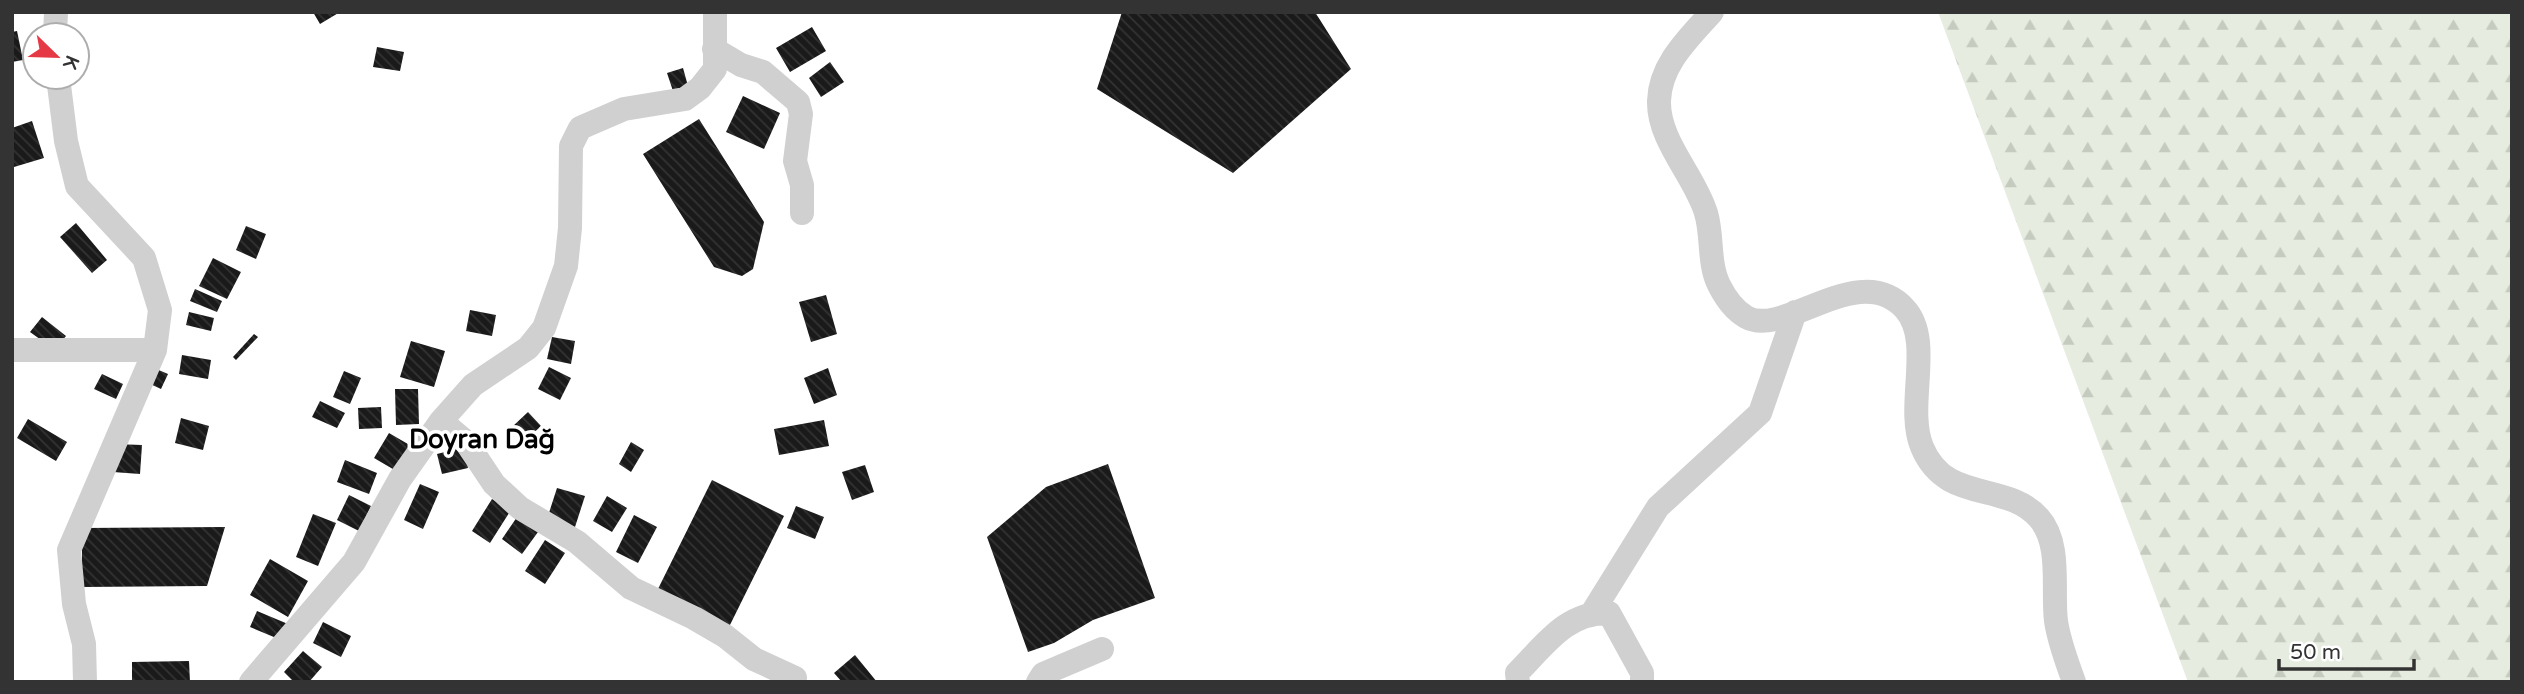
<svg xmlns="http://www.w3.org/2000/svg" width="2524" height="694" font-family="'Varela Round',sans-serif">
  <defs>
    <pattern id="forest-firs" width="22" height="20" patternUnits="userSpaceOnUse" patternTransform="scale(1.75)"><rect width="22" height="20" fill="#e6ecdf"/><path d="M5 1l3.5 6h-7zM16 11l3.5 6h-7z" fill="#c6cbc0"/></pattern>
    <pattern id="building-back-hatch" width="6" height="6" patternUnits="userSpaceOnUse" patternTransform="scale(1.75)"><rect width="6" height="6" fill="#1a1a1a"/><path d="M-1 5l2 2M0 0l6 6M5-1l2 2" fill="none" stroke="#333"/></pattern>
  </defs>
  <rect width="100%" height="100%" fill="#fff"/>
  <path fill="url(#forest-firs)" d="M1938,12H2512V682H2188Z"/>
  <path fill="url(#building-back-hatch)" d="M313,12H340L320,24Z
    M1122,12H1315L1351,69L1233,173L1097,89Z
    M812,27L826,51L790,72L776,48Z
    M17,31L23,60L12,62V32Z
    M377,47L404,52L400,71L373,67Z
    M830,62L844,82L821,97L809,78Z
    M683,68L688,86L673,91L667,73Z
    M743,96L780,113L764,149L726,132Z
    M699,119L764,222L753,269L742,276L714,267L643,154Z
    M32,121L44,158L14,167L12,128Z
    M76,223L107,260L92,273L60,237Z
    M246,226L266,234L256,259L236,250Z
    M213,258L241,272L227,299L199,286Z
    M195,289L222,301L217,312L190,301Z
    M826,295L837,334L811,342L799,302Z
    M470,310L496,315L492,336L466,331Z
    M189,312L214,318L211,331L186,325Z
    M42,317L66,336L55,350L30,332Z
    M254,334L258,337L236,360L233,357Z
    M552,337L575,341L571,364L547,359Z
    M411,341L445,351L434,387L400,377Z
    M182,355L211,360L208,379L179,374Z
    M549,367L571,378L560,400L538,389Z
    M154,368L168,374L161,389L148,383Z
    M828,368L837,395L814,404L804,378Z
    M344,371L361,378L350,404L333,397Z
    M102,374L123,384L116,399L94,389Z
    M395,389H418L419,424L396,425Z
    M320,401L345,413L337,428L312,417Z
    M381,407L382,428L359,429L358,408Z
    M528,412L541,426L525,441L512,427Z
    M181,418L209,426L203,450L175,443Z
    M28,419L67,442L56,461L17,438Z
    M824,420L829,446L779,455L774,429Z
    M389,433L413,447L398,472L374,458Z
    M631,442L644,450L631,472L619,464Z
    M115,444L142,445L140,474L113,472Z
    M464,447L468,468L442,474L437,454Z
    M345,460L377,473L369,494L337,482Z
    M1108,464L1155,598L1093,620L1054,643L1028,652L987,537L1046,487Z
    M865,465L874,492L852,500L842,472Z
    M712,480L784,516L727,631L655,595Z
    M420,484L439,492L423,529L404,520Z
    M557,488L585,496L575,527L547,519Z
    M349,495L371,506L359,531L337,520Z
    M607,496L627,508L612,532L593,521Z
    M492,499L511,510L490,543L472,531Z
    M796,506L824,517L815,539L787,528Z
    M313,514L336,523L318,566L296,557Z
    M634,515L657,527L638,563L616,552Z
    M517,517L538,532L522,554L502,539Z
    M225,527L207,586L82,587V528Z
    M545,540L565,553L545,584L525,571Z
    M270,559L308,581L288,617L250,595Z
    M257,611L288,624L281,640L250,627Z
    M323,622L351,636L341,657L313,643Z
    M303,651L322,667L309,682H294L284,672Z
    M855,655L877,682H842L834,673Z
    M189,661L190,682H132V662Z"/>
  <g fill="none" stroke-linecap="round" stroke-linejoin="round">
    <path stroke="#d0d0d0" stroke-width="24" d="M1712,12C1689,38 1660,64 1659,101C1658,141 1695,176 1706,213C1713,236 1708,263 1719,285C1725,297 1734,310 1746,317C1784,339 1859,258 1905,309C1934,341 1905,406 1922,447C1946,505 2005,480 2039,518C2062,544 2052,590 2056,621C2059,642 2067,662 2074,682
      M55,35L56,12
      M714,49L741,65L763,72L798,102L801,114L795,161L802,185V213
      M58,77L66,141L77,186L144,258L160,310L155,350L69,550L74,604L84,644L85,682
      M12,350H155
      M441,421L466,442L494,484L520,508L577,542L631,588L694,618L725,636L754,659L795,678
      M1592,613L1658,507L1760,413L1795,312
      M251,682L354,562L400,479L441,421L473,385L528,348L544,328L566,266L570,228L571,146L580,128L624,109L685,99L700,88L715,69V12
      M1038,682L1043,674L1102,649
      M1518,682L1517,673C1545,645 1566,612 1609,613L1642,673V682"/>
  </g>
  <g text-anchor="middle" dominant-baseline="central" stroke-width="7" stroke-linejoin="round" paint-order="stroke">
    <g font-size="26" font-weight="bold" fill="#000" stroke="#fff">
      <text x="482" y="439">Doyran Dağ</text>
    </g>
  </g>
  <rect width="2524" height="694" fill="none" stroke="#333333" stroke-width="28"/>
  <g transform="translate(56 56) rotate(113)"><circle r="33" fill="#ffffff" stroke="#adadad" stroke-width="2"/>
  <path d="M0-5L12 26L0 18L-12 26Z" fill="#e63946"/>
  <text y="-10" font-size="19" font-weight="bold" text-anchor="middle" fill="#333333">K</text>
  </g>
  <path d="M2279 659v10h135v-10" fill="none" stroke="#333333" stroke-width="3.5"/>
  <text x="2290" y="659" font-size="21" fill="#333333" stroke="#ffffff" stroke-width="5" paint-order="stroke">50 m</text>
</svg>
